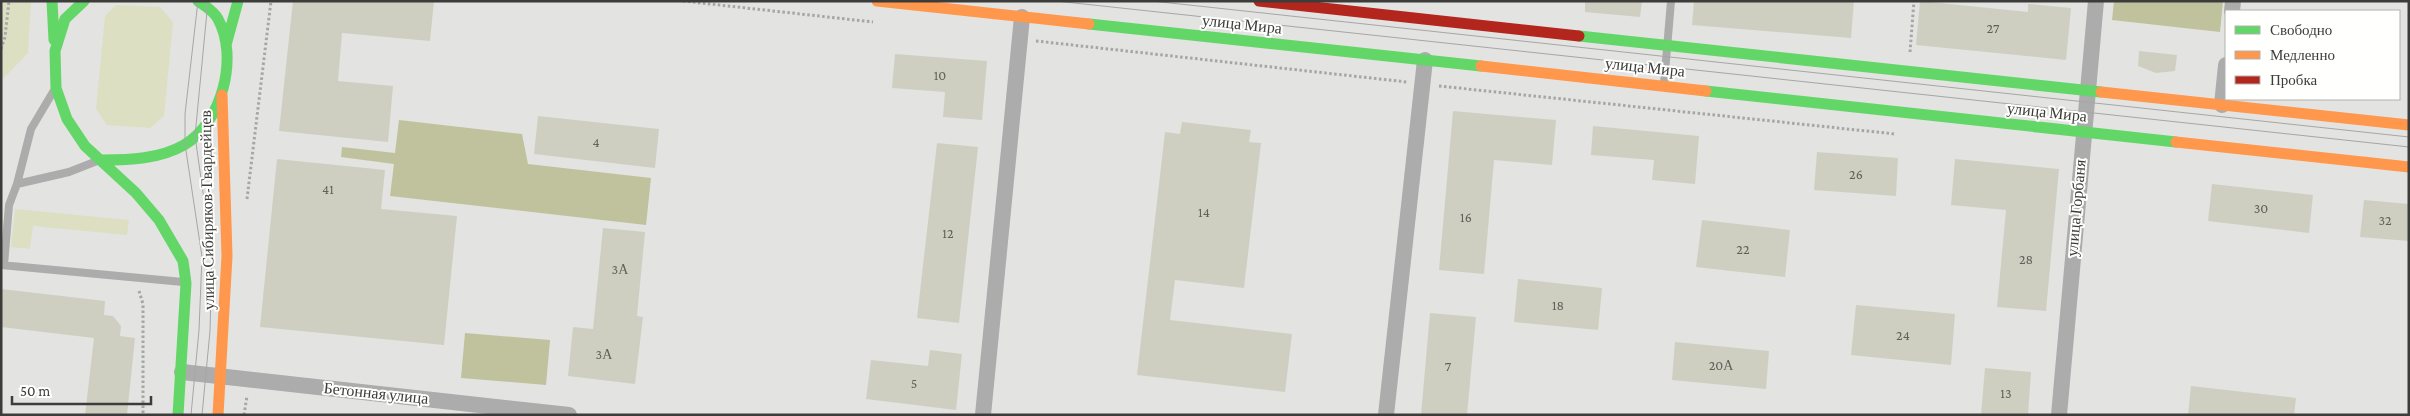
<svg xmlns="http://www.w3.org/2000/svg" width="2410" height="416" font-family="'Crimson Pro',serif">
  <rect width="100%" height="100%" fill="#e3e3e1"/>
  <path fill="#dddfc2" d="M1,1H31L28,53L1,81Z
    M116,5L160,7L173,22L164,116L150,128L107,125L96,109L105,16Z
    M15,209L129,220L127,235L33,226L30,249L11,247Z"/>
  <path fill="#c0c29d" d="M2114,1H2223L2220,32L2112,20Z
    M399,120L522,134L528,164L651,178L646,225L390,196L394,164L341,157L342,147L395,153Z
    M465,333L550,340L546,385L461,378Z"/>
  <path fill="#cfcfc1" d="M293,1H434L430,41L342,33L338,81L393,86L388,142L279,131Z
    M1585,1H1642L1640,17L1585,12Z
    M1694,1H1854L1851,38L1692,25Z
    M1920,1L2028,12V4L2071,8L2066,60L1916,45Z
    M2139,51L2177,55L2175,71L2156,73L2138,66Z
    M895,54L987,61L982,120L943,117L945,92L892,88Z
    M1453,111L1556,120L1552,165L1494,160L1484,274L1439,270Z
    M538,116L659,129L655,168L534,154Z
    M1182,122L1251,130L1249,142L1261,143L1244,288L1175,280L1170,320L1292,334L1285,392L1137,375L1165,132L1180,134Z
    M1593,126L1699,136L1695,184L1652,180L1654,160L1591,155Z
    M937,143L978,147L959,323L917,318Z
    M1817,152L1898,158L1896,196L1814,190Z
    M277,159L385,170L381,209L457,216L444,345L260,327Z
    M1955,159L2059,169L2046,311L1997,307L2006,210L1951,205Z
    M2212,184L2313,195L2309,233L2208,221Z
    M2364,200L2409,204V241L2360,237Z
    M1702,220L1790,230L1785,277L1696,267Z
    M603,228L645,232L637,316L643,317L635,384L568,376L573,327L593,329Z
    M1518,279L1602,288L1598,330L1514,322Z
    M1,289L105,301L104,315L113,316L121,326L120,336L135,338L127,415H85L94,338L1,327Z
    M1856,305L1955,314L1951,365L1851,355Z
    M1430,313L1476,317L1467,415H1421Z
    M1675,342L1769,351L1766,389L1672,380Z
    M930,350L962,354L956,410L866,399L871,360L928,366Z
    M1985,368L2031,372L2028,415H1981Z
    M2191,386L2296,398L2294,415H2188Z"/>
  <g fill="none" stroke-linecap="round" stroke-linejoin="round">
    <path stroke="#a5a6a6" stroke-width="3" stroke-dasharray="2.5 2.5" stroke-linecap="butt" d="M683,1L873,22
      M1036,41L1407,82
      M1,49L5,37L9,1
      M1910,52L1914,1
      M1439,86L1895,134
      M247,199L271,1
      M139,291L143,304V415
      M244,415L247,396"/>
    <path stroke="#abacab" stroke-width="8" d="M1664,84L1671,1
      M53,92L31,129L17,184L69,172L97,161
      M1,265L183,282
      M4,265L9,205L17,184"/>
    <path stroke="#abacab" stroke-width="16" d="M2232,11L2233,1
      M2222,105L2226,65
      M182,372L569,415
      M983,415L1022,17
      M1386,415L1425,60
      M2059,415L2096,1"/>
    <path stroke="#63d668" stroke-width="11" d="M52,1L54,40
      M84,1L65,19L55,51L56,88L67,119L85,146L136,193L159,220L183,261L186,283L178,415
      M1089,24L1481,66
      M1579,36L2101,92
      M226,45L238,1
      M1706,91L2176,142
      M102,160C129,160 160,159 184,145C222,123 239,57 218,19C214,11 205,6 198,1"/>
    <path stroke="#ff974d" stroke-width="11" d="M877,1L1089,24
      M1481,66L1706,91
      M2101,92L2409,125
      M2176,142L2409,167
      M218,415L227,256L222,95"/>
    <path stroke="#b3261e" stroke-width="11" d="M1259,1L1579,36"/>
    <path stroke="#a6a6a6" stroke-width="1" d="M1056,1L2409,147
      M1152,1L2409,137
      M191,415L199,330L202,257L185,144V114L198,1
      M202,415L210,331L212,256L195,136L208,1"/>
  </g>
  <g text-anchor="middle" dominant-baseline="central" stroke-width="4" stroke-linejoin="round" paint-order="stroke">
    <g font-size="14" fill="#61615c">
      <text x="1993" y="28">27</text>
      <text x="940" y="75">10</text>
      <text x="596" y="142">4</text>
      <text x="1856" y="174">26</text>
      <text x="328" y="189">41</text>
      <text x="2261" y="208">30</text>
      <text x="1204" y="212">14</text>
      <text x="1466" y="217">16</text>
      <text x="2385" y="220">32</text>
      <text x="948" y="233">12</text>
      <text x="1743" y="249">22</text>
      <text x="2026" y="259">28</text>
      <text x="620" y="269">3А</text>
      <text x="1558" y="305">18</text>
      <text x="1903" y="335">24</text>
      <text x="604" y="354">3А</text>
      <text x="1721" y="365">20А</text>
      <text x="1448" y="366">7</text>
      <text x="914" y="383">5</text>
      <text x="2006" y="393">13</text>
    </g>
    <g font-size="16" fill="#3c3c3b" stroke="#fffffe">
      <text transform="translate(1242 24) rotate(6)">улица Мира</text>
      <text transform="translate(1645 67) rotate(6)">улица Мира</text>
      <text transform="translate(2047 112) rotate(6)">улица Мира</text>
      <text transform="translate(2076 208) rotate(-85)">улица Горбаня</text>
      <text transform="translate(207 210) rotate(-91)">улица Сибиряков-Гвардейцев</text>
      <text transform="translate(376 393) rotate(6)">Бетонная улица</text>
    </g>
  </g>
  <rect width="2410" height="416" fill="none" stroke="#3c3c3b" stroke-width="5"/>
  <rect x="2225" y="10" width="175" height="90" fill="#fffffe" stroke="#b1b1b0"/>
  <rect x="2235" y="26" width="25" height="8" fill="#63d668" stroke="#b1b1b0"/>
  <text x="2270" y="35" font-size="15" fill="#3c3c3b">Свободно</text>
  <rect x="2235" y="51" width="25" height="8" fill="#ff974d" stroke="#b1b1b0"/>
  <text x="2270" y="60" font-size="15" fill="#3c3c3b">Медленно</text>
  <rect x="2235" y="76" width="25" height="8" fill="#b3261e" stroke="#b1b1b0"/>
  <text x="2270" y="85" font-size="15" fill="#3c3c3b">Пробка</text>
  <path d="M12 396v8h139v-8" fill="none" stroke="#3c3c3b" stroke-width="2.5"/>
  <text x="20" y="396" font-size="15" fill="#3c3c3b" stroke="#fffffe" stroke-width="4" paint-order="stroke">50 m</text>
</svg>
